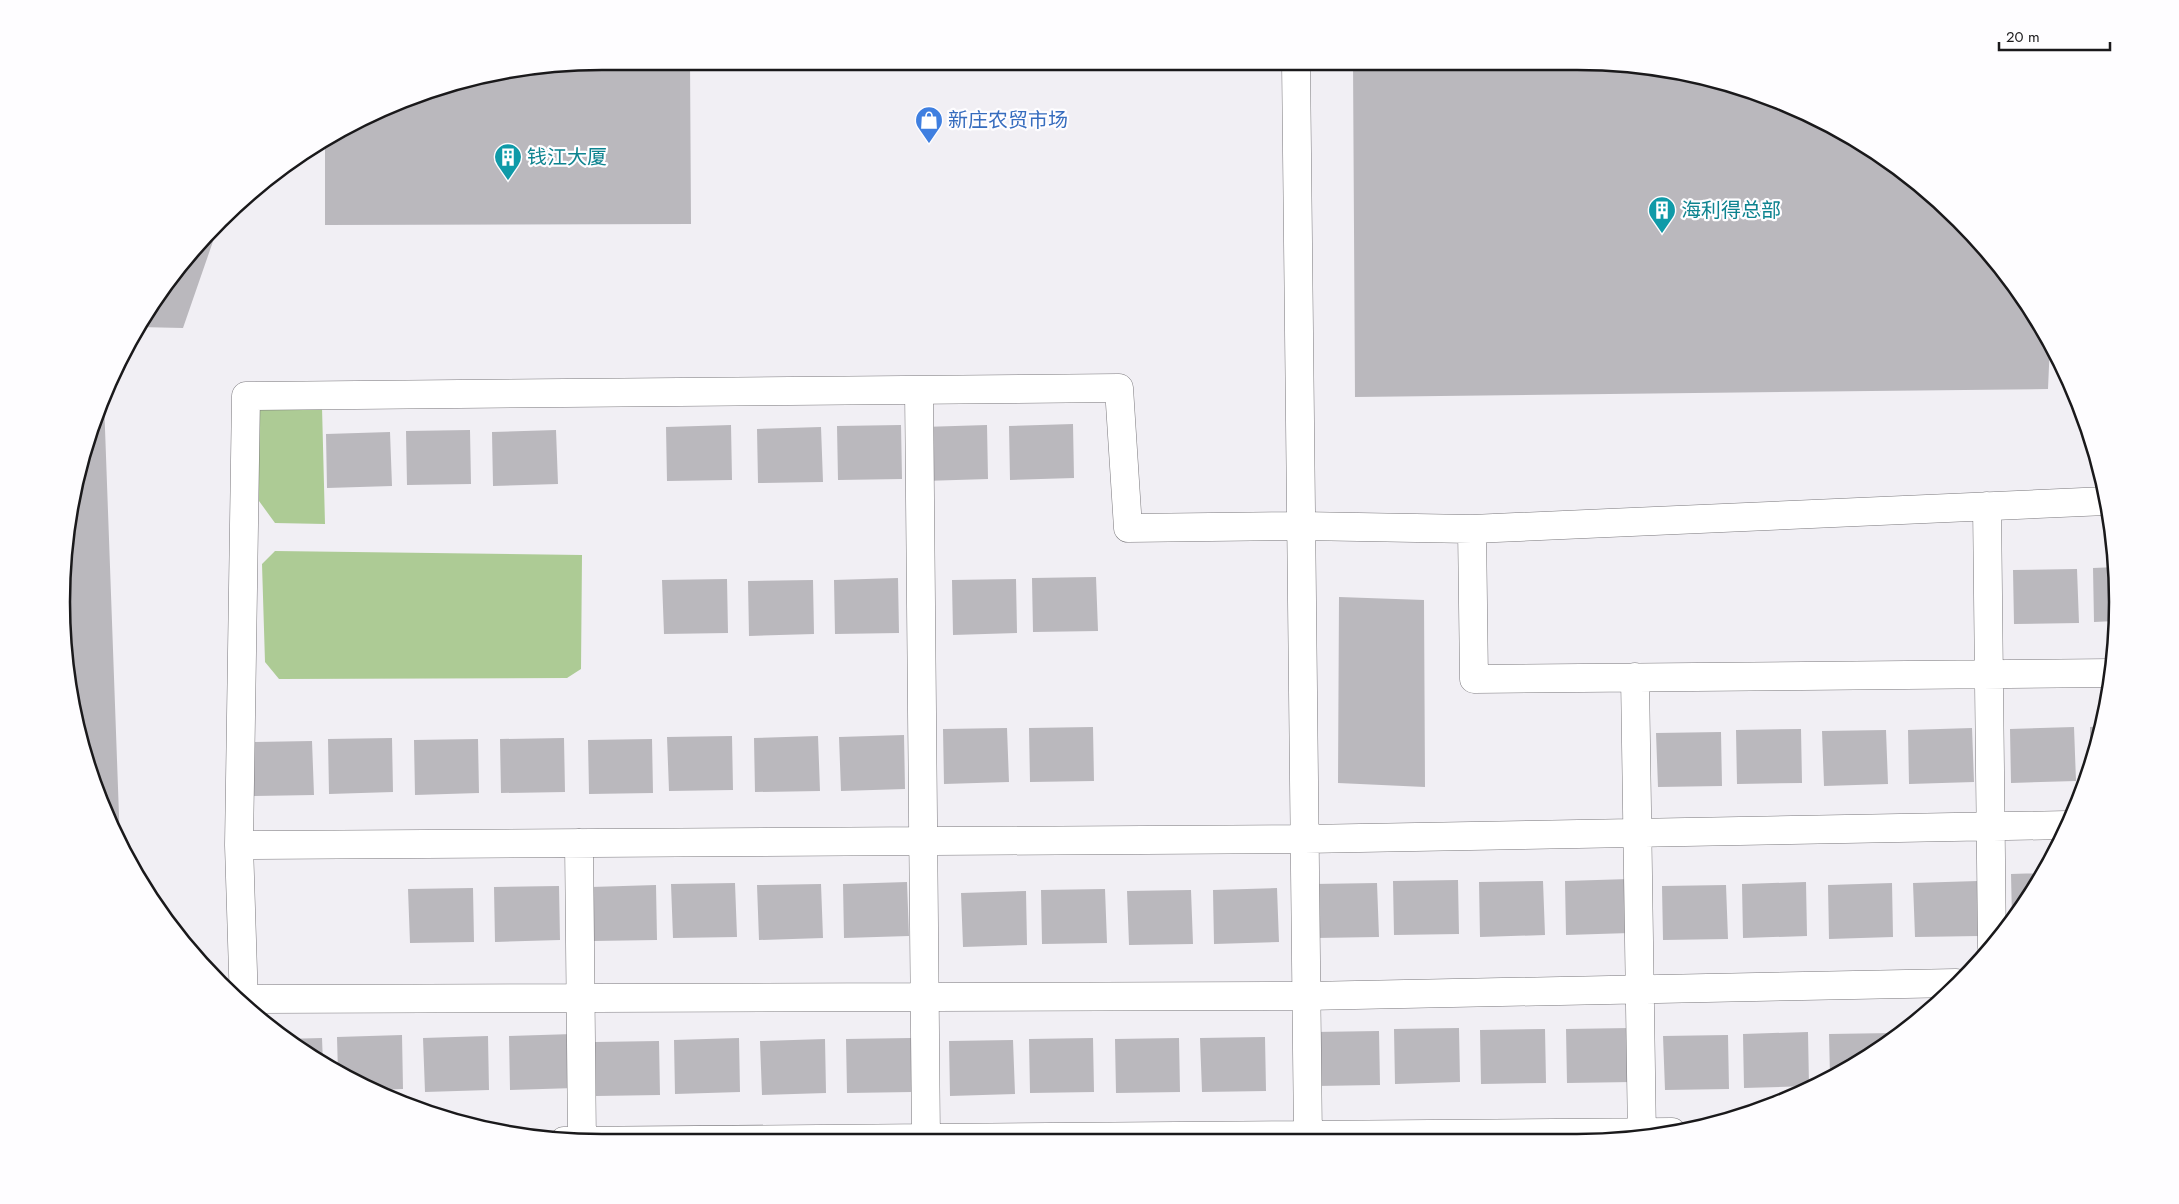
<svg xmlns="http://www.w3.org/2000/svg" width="2179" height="1204" font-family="Jost,'Noto Sans SC',sans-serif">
  <rect width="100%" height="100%" fill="#f1eff4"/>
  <path fill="#adcb95" d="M255,407H322L325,524L275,523L259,501Z
    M275,551L582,555L581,669L567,678L279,679L265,662L262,564Z"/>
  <path fill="#bab8bd" d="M602,61H690L691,224L325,225V138L332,134L428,90L497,72Z
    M1353,62H1612L1717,80L1847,134L1933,195L2006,273L2050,343L2048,389L1355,397Z
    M219,224L183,328L139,327L152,302L196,245Z
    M100,401H104L120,843L103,809L80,742L62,638V566L80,462Z
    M1073,424L1074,478L1010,480L1009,426Z
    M731,425L732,480L667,481L666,427Z
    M901,425L902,479L838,480L837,426Z
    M987,425L988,479L924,481L923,427Z
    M821,427L823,482L758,483L757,429Z
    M470,430L471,484L407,485L406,431Z
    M556,430L558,484L493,486L492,432Z
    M390,432L392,486L327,488L326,434Z
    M2117,567L2115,621L2094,622L2093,568Z
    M2077,569L2079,623L2014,624L2013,570Z
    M1096,577L1098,631L1033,632L1032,578Z
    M898,578L899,633L835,634L834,580Z
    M727,579L728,633L664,634L662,580Z
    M1016,579L1017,633L953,635L952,580Z
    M813,580L814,634L749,636L748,581Z
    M1339,597L1424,600L1425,787L1338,783Z
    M2101,726L2091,767H2090V727Z
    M1093,727L1094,781L1030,782L1029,728Z
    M2074,727L2076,781L2011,783L2010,729Z
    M1007,728L1009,782L944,784L943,729Z
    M1972,728L1974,782L1909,784L1908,730Z
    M1801,729L1802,783L1737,784L1736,730Z
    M1886,730L1888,784L1824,786L1822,731Z
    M1721,732L1722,786L1658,787L1656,733Z
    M904,735L905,789L841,791L839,737Z
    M732,736L733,790L669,791L667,737Z
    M818,736L820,791L755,792L754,738Z
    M392,738L393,792L329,794L328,739Z
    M564,738L565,792L501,793L500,739Z
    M478,739L479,793L415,795L414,740Z
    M652,739L653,793L589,794L588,740Z
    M312,741L314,795L249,796L248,742Z
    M2045,873L2012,919L2011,874Z
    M1629,879L1630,933L1566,935L1565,881Z
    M1458,880L1459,934L1394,935L1393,881Z
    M1543,881L1545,935L1480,937L1479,882Z
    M1978,881L1979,936L1915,937L1913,883Z
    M907,882L909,936L844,938L843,884Z
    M1806,882L1807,936L1743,938L1742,884Z
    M735,883L737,937L673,938L671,884Z
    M1377,883L1379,937L1315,938L1313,884Z
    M1892,883L1893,937L1829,939L1828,885Z
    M821,884L823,938L759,940L757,885Z
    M656,885L657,940L593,941L591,887Z
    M1726,885L1728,939L1663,940L1662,886Z
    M559,886L560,940L495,942L494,887Z
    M473,888L474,942L410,943L408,889Z
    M1277,888L1279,942L1214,944L1213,890Z
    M1105,889L1107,943L1042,944L1041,890Z
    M1191,890L1193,944L1129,945L1127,891Z
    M1026,891L1027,945L963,947L961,893Z
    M1459,1028L1460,1082L1395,1084L1394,1029Z
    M1630,1028L1632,1082L1567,1083L1566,1029Z
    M1545,1029L1546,1083L1481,1084L1480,1030Z
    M1379,1031L1380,1085L1316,1086L1314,1032Z
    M1808,1032L1809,1086L1744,1088L1743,1034Z
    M1894,1033V1037L1878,1051L1830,1077L1829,1034Z
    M573,1034L575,1088L510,1090L509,1036Z
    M402,1035L403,1089L379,1090L338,1073L337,1037Z
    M1728,1035L1729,1089L1665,1090L1663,1036Z
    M488,1036L489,1090L425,1092L423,1038Z
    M1265,1037L1266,1091L1202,1092L1200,1038Z
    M322,1038L323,1064L284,1039Z
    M739,1038L740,1092L675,1094L674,1040Z
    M911,1038L912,1092L847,1093L846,1039Z
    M1093,1038L1094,1092L1030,1093L1029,1039Z
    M1179,1038L1180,1092L1116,1093L1115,1039Z
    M825,1039L826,1093L762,1095L760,1041Z
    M1013,1040L1015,1094L950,1096L949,1041Z
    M659,1041L660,1095L596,1096L595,1042Z"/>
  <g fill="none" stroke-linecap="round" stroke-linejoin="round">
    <g stroke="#7a787c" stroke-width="29">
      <path id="street" d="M1296,62L1308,1139
        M919,390L926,1140
        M1987,506L1992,947
        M1472,529L1474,679L2113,673
        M1635,677L1642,1138
        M579,843L582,1142
        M239,845L1305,839L2067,825
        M244,999L1307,996L1956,983
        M244,1004L239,845L246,396L1119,388L1128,528L1302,526L1472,529L2106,501
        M564,1141L1672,1132"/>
    </g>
    <use href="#street" stroke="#fff" stroke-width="28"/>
  </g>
  <defs>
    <g id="shop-pin" transform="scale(1.4375)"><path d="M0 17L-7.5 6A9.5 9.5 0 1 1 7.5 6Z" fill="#3f7fe0" stroke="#fefdff"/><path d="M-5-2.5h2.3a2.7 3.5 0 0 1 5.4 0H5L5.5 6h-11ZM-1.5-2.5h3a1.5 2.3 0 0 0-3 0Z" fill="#fff"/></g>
    <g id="building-pin" transform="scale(1.4375)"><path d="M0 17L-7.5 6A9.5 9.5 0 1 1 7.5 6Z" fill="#0f9aa8" stroke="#fefdff"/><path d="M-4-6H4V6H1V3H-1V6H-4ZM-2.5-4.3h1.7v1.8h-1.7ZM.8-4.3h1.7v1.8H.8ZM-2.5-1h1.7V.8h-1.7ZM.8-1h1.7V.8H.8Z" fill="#fff"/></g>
  </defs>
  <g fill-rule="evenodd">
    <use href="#shop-pin" x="929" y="120"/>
    <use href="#building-pin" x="508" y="157"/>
    <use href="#building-pin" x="1662" y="210"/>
  </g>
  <g text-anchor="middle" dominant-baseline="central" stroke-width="4.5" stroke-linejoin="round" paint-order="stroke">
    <g font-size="20" fill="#366cbe" stroke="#fefdff" text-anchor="start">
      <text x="948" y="120">新庄农贸市场</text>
    </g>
    <g font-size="20" fill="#0d838f" stroke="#fefdff" text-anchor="start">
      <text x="527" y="157">钱江大厦</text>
      <text x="1681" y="210">海利得总部</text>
    </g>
  </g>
  <path d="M0 0H2179V1204H0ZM602 70H1577A532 532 0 0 1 2109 602V602A532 532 0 0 1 1577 1134H602A532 532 0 0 1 70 602V602A532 532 0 0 1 602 70Z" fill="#fefdff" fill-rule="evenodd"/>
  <path fill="none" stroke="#1a191b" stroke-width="2.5" d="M602 70H1577A532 532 0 0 1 2109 602V602A532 532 0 0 1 1577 1134H602A532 532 0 0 1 70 602V602A532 532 0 0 1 602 70Z"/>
  <path d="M1999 42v8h111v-8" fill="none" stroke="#1a191b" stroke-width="2.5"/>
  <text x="2006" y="42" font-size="15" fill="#1a191b" stroke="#fefdff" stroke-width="4" paint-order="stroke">20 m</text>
</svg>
